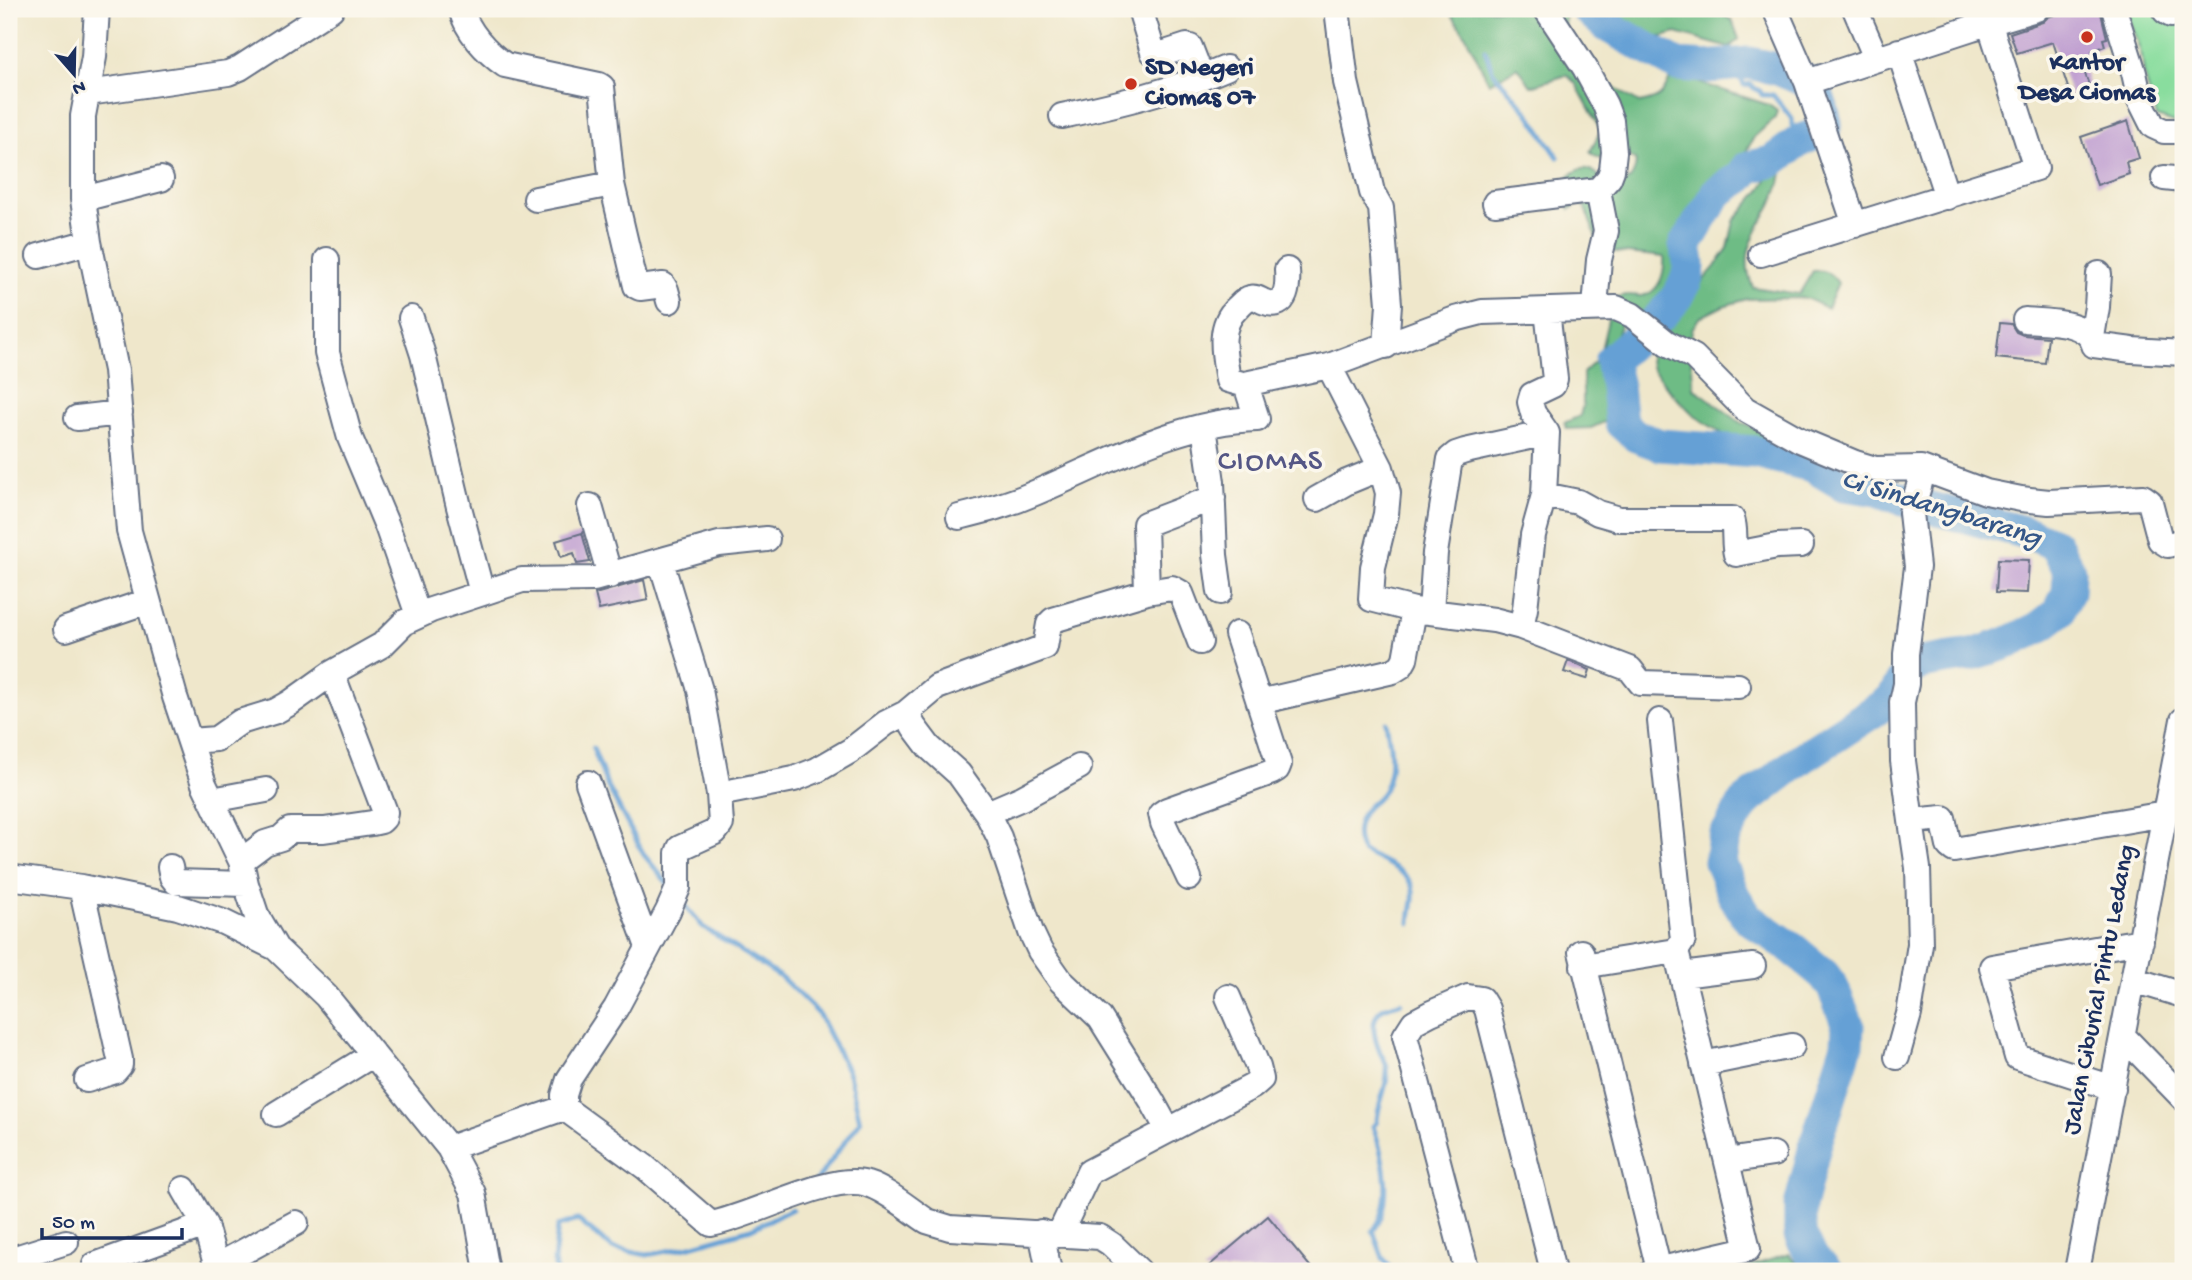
<svg xmlns="http://www.w3.org/2000/svg" width="2192" height="1280" font-family="'Gochi Hand',sans-serif">
  <rect width="100%" height="100%" fill="#fbf7ec"/>
  <filter id="ink" filterUnits="userSpaceOnUse"><feTurbulence type="fractalNoise" baseFrequency=".0143" numOctaves="2"/><feDisplacementMap in="SourceGraphic" scale="14" xChannelSelector="R" yChannelSelector="G"/><feConvolveMatrix kernelMatrix="1 2 1 2 8 2 1 2 1" color-interpolation-filters="sRGB"/></filter>
  <filter id="wash" filterUnits="userSpaceOnUse"><feTurbulence type="fractalNoise" baseFrequency=".00686" numOctaves="4" result="noise"/><feDisplacementMap in="SourceGraphic" scale="28" xChannelSelector="R" yChannelSelector="G"/><feGaussianBlur stdDeviation="1.57" result="paint"/><feColorMatrix in="noise" values="0 0 0 0 0 0 0 0 0 0 0 0 0 0 0 0 0 1.4 0 .05"/><feComposite in="paint" operator="in"/></filter>
  <g filter="url(#wash)">
    <rect width="100%" height="100%" fill="#efe7cb"/>
    <path fill="#89dd9e" stroke="#52867e" stroke-width="2" d="M2126,9H2155L2183,22V126L2157,117L2144,74L2142,56Z"/>
    <path fill="#6ebc85" stroke="#447672" stroke-width="2" d="M1448,9H1567L1564,25L1583,68L1639,103C1662,99 1663,95 1672,74L1769,105L1777,111L1775,118L1754,137L1735,172L1703,199L1682,233L1679,265L1660,309L1650,317L1622,318L1613,349L1607,359L1613,388L1617,424L1604,422L1591,428L1567,429L1564,423L1580,416L1583,404V373L1599,358L1613,299C1618,297 1624,295 1629,295C1634,295 1636,296 1641,296C1660,293 1665,273 1664,257L1600,250C1596,235 1589,221 1585,206L1578,204L1570,209L1563,197L1562,182C1586,159 1591,169 1612,187C1629,185 1635,177 1636,160L1627,155C1612,159 1602,164 1590,152L1601,130L1576,84L1567,75L1531,86L1518,67L1489,83L1466,36Z
      M1596,9H1712L1732,20L1739,39L1729,48L1676,33L1662,37L1647,36L1617,23Z
      M1775,167L1782,168C1782,212 1731,238 1753,287L1799,294L1813,271C1826,270 1831,273 1838,283L1827,308L1806,298L1747,299L1723,306L1699,318L1692,329L1690,346L1694,388L1741,423L1769,435L1762,443L1749,445L1729,438L1695,416L1670,391L1651,367L1649,350L1650,344L1661,329L1714,268L1728,248L1734,221L1759,192Z
      M1789,1254L1803,1271H1736Z"/>
    <g fill="none" stroke-linecap="round" stroke-linejoin="round">
      <path stroke="#65a0d5" stroke-width="5" d="M1485,50L1493,72L1527,111L1558,157
        M1743,64L1745,71L1742,81L1744,85L1750,84L1754,88L1760,91L1762,95H1773L1792,119V125L1801,140
        M1386,722C1390,744 1395,766 1385,788C1382,797 1372,802 1366,809C1357,821 1354,837 1362,851C1376,860 1410,869 1413,890C1415,899 1410,913 1410,923
        M593,748L607,785L644,855L669,885
        M682,901L703,927L782,978L818,1013L849,1074L860,1121L817,1180
        M556,1271L554,1261L558,1226L578,1220L612,1248L647,1255L687,1247L751,1229L792,1209
        M1392,1271L1383,1258L1373,1231C1395,1204 1384,1157 1373,1126L1377,1122C1377,1104 1389,1086 1387,1067C1386,1062 1382,1057 1380,1052C1375,1040 1369,1020 1381,1010C1385,1006 1395,1005 1401,1002"/>
      <path stroke="#65a0d5" stroke-width="33" d="M1587,9L1607,26L1677,65L1707,67L1749,63L1778,69L1808,82L1818,96L1822,108L1826,123L1824,131L1801,140L1771,162L1748,167L1741,177L1716,193C1712,206 1704,212 1698,224C1694,231 1691,237 1685,244C1687,251 1689,259 1689,266C1688,301 1635,338 1611,360L1617,387L1621,423L1636,436L1660,445L1756,452L1812,466L1844,485L1878,490L1915,504L2031,534L2056,545L2069,570L2068,592L2059,612L2038,628L2010,642L1976,654L1920,663L1908,672L1891,700L1802,758L1744,803L1724,838L1720,862L1734,896L1747,917L1793,949L1824,975L1832,986L1848,1025L1847,1045L1815,1146L1800,1206V1235L1814,1260L1826,1271"/>
    </g>
    <g id="blocks">
      <path fill="#c1a1d1" d="M2073,9H2100L2107,38L2103,39L2105,46L2092,51L2097,64L2083,68L2092,94L2072,100L2053,42L2017,53L2010,33L2043,22L2048,17Z
        M2128,121L2139,158L2126,162L2129,174L2097,185L2081,137Z
        M2000,323L2011,324L2016,332L2023,335L2048,337L2045,363L1996,358Z
        M582,533L590,562L577,564L574,553L561,557L556,541Z
        M1998,559L2029,560L2027,593L1996,592Z
        M644,580L648,600L599,610L595,594Z
        M1568,661L1590,670L1587,679L1564,672Z
        M1268,1216L1314,1271H1203Z"/>
    </g>
  </g>
  <g filter="url(#ink)">
    <use href="#blocks" fill-opacity="0" stroke="#656f84" stroke-width="2"/>
    <g fill="none" stroke-linecap="round" stroke-linejoin="round">
      <g stroke="#656f84" stroke-width="28">
        <path id="minor" d="M97,9L94,57L83,116V199L89,242L116,370L129,531L175,697L204,784L241,861L246,884L256,914L276,948
          M461,9C467,31 486,52 505,65L599,85L602,87L612,184L636,286L640,288L663,285L666,290L669,301
          M1140,9L1153,52L1159,55L1187,46L1190,47L1202,78
          M1337,9L1346,82L1372,192L1381,208L1389,304L1386,346
          M1546,9L1585,68L1605,105L1611,121L1614,152L1612,170L1609,178L1598,190L1606,231L1599,260L1595,307
          M1775,9L1807,82L1855,225
          M1855,9L1876,58
          M2114,9L2134,73L2140,100L2153,126L2164,131H2183
          M2164,9L2165,11L2171,15L2183,11
          M1899,51L1947,197
          M1807,82L1972,28L2036,9
          M88,93L228,73L240,68L331,9
          M1062,116C1118,104 1173,91 1226,68
          M2164,178L2183,180
          M83,199L161,179
          M536,199L612,184
          M1495,203L1598,190
          M1761,254L2036,168L1989,22
          M39,256L89,242
          M327,260V353L350,438L387,526L418,615
          M411,318L423,355L459,507L482,593
          M2025,320C2046,322 2088,320 2094,345L2132,350L2183,353
          M2092,337L2097,307L2099,274
          M1329,366L1455,319L1482,312L1616,308L1632,315L1667,343L1694,357L1745,409L1800,440L1855,463L1875,469L1921,468L1986,492L2021,499L2049,502L2143,497L2150,502L2160,540L2168,545L2183,541
          M1245,384L1329,366L1381,468L1388,493L1386,514L1373,567L1371,599L1414,610L1494,620L1521,627L1525,609L1533,535L1544,495L1547,433L1533,413L1530,402L1532,395L1553,385L1555,379L1547,311
          M77,418L120,413
          M1204,427L1212,482L1215,555L1220,592
          M1924,469L1911,513L1917,567L1906,654V684L1902,702L1903,761L1911,821L1943,818L1949,846L1954,850L2165,814
          M1544,495L1578,502L1598,513L1619,519H1732C1736,529 1733,543 1736,554L1777,546L1801,545
          M1317,499L1347,482L1381,468
          M590,506L610,576
          M959,517C983,511 1007,505 1030,495C1103,465 1176,421 1257,419L1246,385L1228,380C1224,355 1217,326 1237,308C1241,304 1245,299 1250,298C1257,296 1259,300 1265,302C1288,311 1288,283 1287,270
          M1147,592L1145,524L1213,498
          M1431,612L1435,553L1450,459L1456,454L1465,451L1547,433
          M1521,627L1630,669L1641,683L1738,686
          M66,629L148,601
          M1259,702L1393,671L1401,666L1405,659L1414,610
          M906,713L914,727L929,747L959,774L987,813L999,837L1031,932L1040,951L1061,981L1100,1018L1152,1101L1168,1130
          M190,741L216,739L240,722L276,711L290,703L332,673L382,645L405,622L431,610L522,580L594,579L719,544L767,539
          M588,783L648,947
          M719,794L794,779L817,770L850,751L886,723L906,713L937,687L1045,647L1049,624L1053,620L1147,592L1172,588L1181,593L1200,642
          M212,800L266,790
          M987,813L1022,798L1079,767
          M241,861L265,843L281,838L290,830H324L372,823L381,821L384,818L385,812L332,673
          M170,867L172,877L176,882L246,884
          M9,877L81,887L178,907L223,922L276,948L326,996L449,1148L473,1193L487,1271
          M1189,878L1163,823L1161,814L1167,810L1272,772L1277,769L1279,764L1237,634
          M81,887L120,1059V1065L115,1071L87,1080
          M1581,952L1659,1270
          M1583,966L1676,951
          M1682,975L1753,966
          M2134,980L2183,995
          M2123,1036L2183,1098
          M1897,1057L1909,1014L1920,944L1918,868L1911,821
          M1703,1064L1792,1046
          M2113,1088L2017,1057L1992,967L2141,941
          M564,1108V1095L569,1079L616,1008L668,911L678,888V853L680,848L715,832L721,824L719,794L700,690L661,562
          M276,1114L372,1055
          M449,1148L564,1108L645,1167L711,1224C751,1217 832,1172 867,1184C887,1190 910,1210 927,1221L950,1228L1100,1237L1111,1244L1139,1271
          M1727,1161L1773,1154
          M184,1189L205,1225L218,1271
          M1041,1232L1049,1271
          M1060,1233L1089,1172L1253,1086L1261,1079L1258,1067L1228,997
          M9,1260L66,1242
          M95,1265L205,1225
          M217,1266L296,1223
          M1467,1271L1405,1036L1414,1022L1431,1013L1468,997L1481,999L1487,1009L1553,1271
          M1653,1271L1748,1249L1676,951L1683,940L1660,721
          M2077,1271L2183,720"/>
      </g>
      <use href="#minor" stroke="#fff" stroke-width="24"/>
    </g>
  </g>
  <g fill="#c8321e" stroke="#fbf7ec" stroke-width="2.5">
    <circle cx="2087" cy="37" r="7"/>
    <circle cx="1131" cy="84" r="7"/>
  </g>
  <g text-anchor="middle" dominant-baseline="central" stroke-width="7" stroke-linejoin="round" paint-order="stroke">
    <g font-size="26" font-weight="bold" fill="#1b2f5e" stroke="#fbf7ec">
      <text x="2087" y="64">Kantor<tspan x="2087" dy="30">Desa Ciomas</tspan></text>
      <text x="1145" y="69" text-anchor="start">SD Negeri<tspan x="1145" dy="30">Ciomas 07</tspan></text>
    </g>
    <g font-size="26" fill="#1b2f5e" stroke="#fbf7ec">
      <text transform="translate(2101 990) rotate(-79)">Jalan Ciburial Pintu Ledang</text>
    </g>
    <g font-size="28" font-style="italic" fill="#355788" stroke="#fbf7ec">
      <text transform="translate(1941 510) rotate(17)">Ci Sindangbarang</text>
    </g>
    <g font-size="30" letter-spacing="2" fill="#555786" stroke="#fbf7ec">
      <text x="1271" y="463">CIOMAS</text>
    </g>
  </g>
  <rect width="2192" height="1280" fill="none" stroke="#fbf7ec" stroke-width="35"/>
  <g transform="translate(74 74) rotate(160)" stroke="#fbf7ec" stroke-width="5" paint-order="stroke">
  <path d="M0-5L12 26L0 18L-12 26Z" fill="#1b2f5e"/>
  <text y="-10" font-size="19" font-weight="bold" text-anchor="middle" fill="#1b2f5e">N</text>
  </g>
  <path d="M42 1228v10h140v-10" fill="none" stroke="#1b2f5e" stroke-width="3.5"/>
  <text x="52" y="1228" font-size="21" fill="#1b2f5e" stroke="#fbf7ec" stroke-width="5" paint-order="stroke">50 m</text>
</svg>
